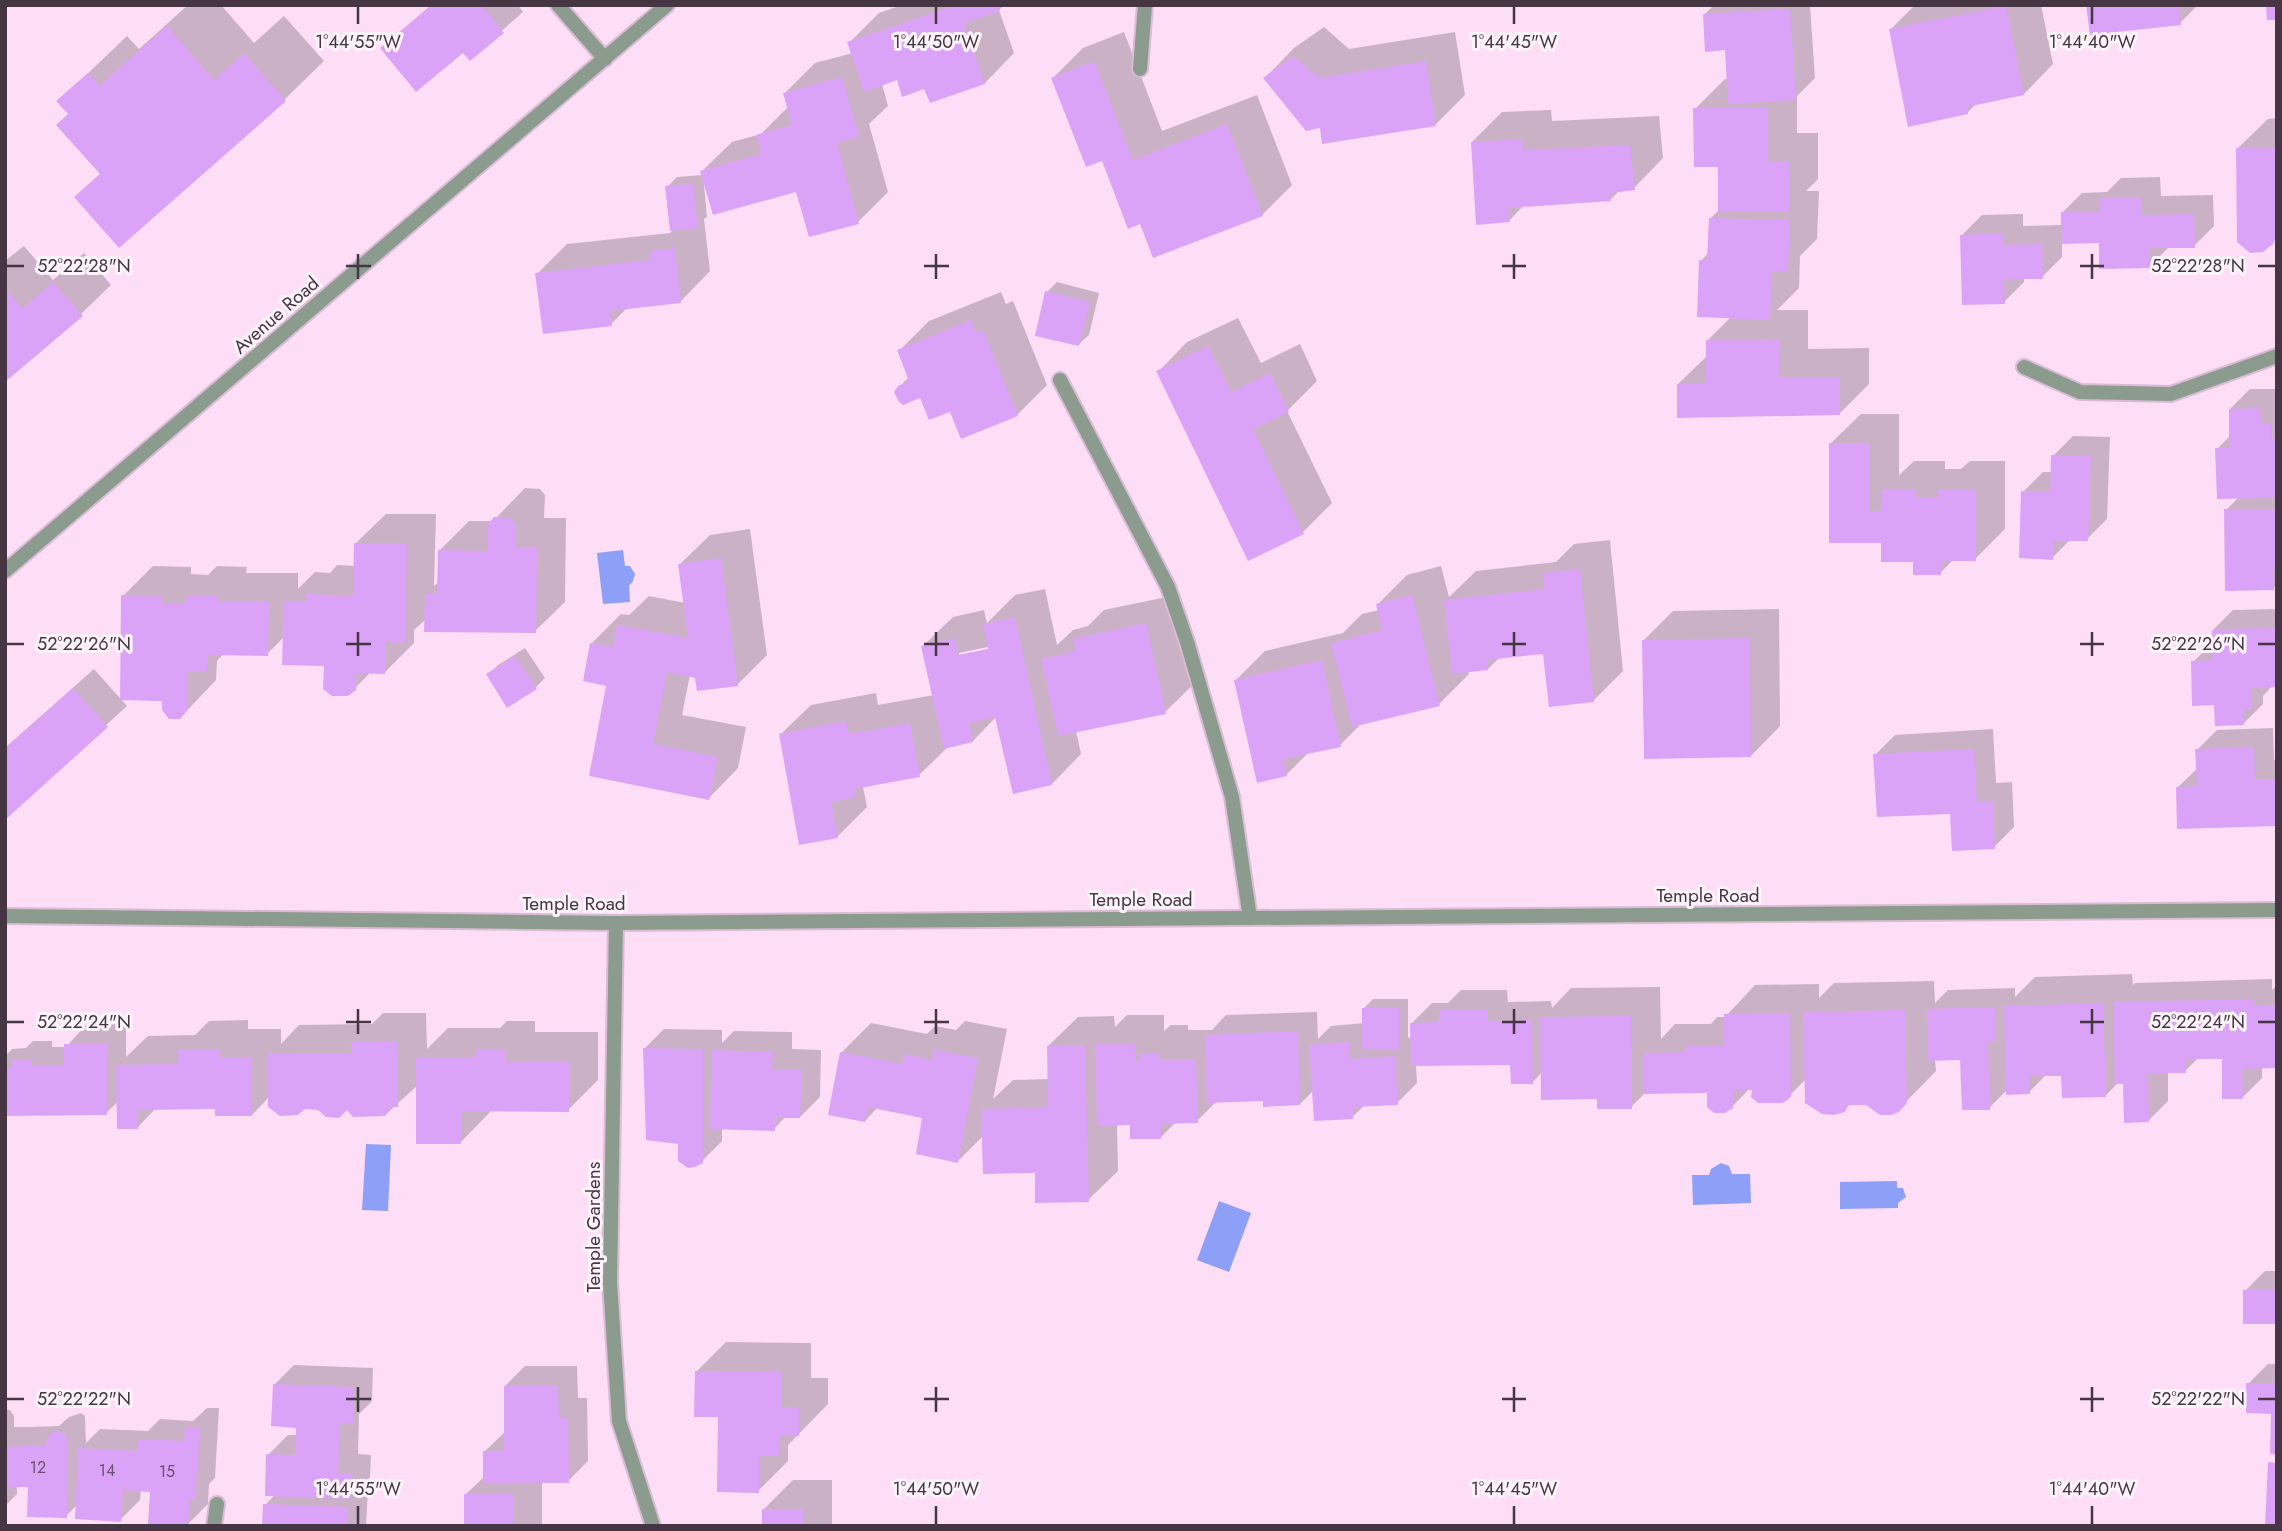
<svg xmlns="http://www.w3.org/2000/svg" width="2282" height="1531" font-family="Jost,sans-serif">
  <rect width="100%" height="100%" fill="#fedef7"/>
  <path fill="#8d9ff7" d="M623,550L625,566H630L635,574L633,581L629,586L630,602L603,604L597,553Z
    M366,1144L391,1145L388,1211L362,1210Z
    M1721,1163L1729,1166L1732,1174H1750L1751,1203L1693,1205L1692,1175H1709L1711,1169Z
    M1897,1181V1188H1903L1906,1197L1898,1203V1208L1840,1209V1182Z
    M1219,1201L1251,1213L1229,1272L1197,1260Z"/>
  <path fill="#0003" fill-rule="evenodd" d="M188,5H221L254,43L284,16L324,61L285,99L119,246L76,197L101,173L70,113L59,101L127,36L139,49Z
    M431,5H518L523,12L470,59L464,51L382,48Z
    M902,5H1004L999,10L1014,53L985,83L925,87L898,78L882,84L888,106L869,124L888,192L858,222L797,190L706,184L704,185L707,217L704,219L710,271L681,301L628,307L611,324L537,274L567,244L670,233L672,231L667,187L677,177L703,175L702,171L732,142L761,134L789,106L785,93L815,63L853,53L849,43L879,13Z
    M1714,5H1810L1815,78L1797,96V133H1818V179L1806,191H1819L1817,239L1800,256L1799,288L1777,310H1808V349L1869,348V384L1839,414L1678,384L1708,355L1707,341L1732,316L1701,261L1709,252L1711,218L1720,209L1719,165L1695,109L1725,79H1729L1727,49L1705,14Z
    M1915,5H2041L2053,64L2024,94L1977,103L1967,113L1891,29Z
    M2088,5H2198L2180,23Z
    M1324,27L1349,49L1455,32L1465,95L1436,124L1321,126L1265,78L1294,48Z
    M1124,32L1162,131L1257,95L1292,185L1262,215L1141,222L1053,78L1083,48Z
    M1551,110L1552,121L1659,116L1663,158L1634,188L1620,190L1610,200L1524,205L1509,221L1472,142L1502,112Z
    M2277,118V238L2272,242L2238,148L2268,119Z
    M2160,177L2161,196L2213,195L2214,226L2194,246H2170L2150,266L2101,242H2062V257L2042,277H2024V282L2004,302L1962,235L1982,215L2023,214V226L2062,225V213L2082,193L2107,192L2121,178Z
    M24,246L53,280L84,253L111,285L81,314L5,379V261Z
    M1057,282L1099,293L1089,335L1079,344L1047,292Z
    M1001,292L1006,304L1013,301L1047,385L1017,415L951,410L899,387L909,377L899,351L929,321Z
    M1238,318L1261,363L1300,344L1317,381L1287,411L1332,503L1303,532L1158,372L1187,342Z
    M2250,389H2277V585L2273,588L2226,510L2239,497L2217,449L2231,435L2230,409Z
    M1861,414H1899V475L1914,461H1945V469H1961L1970,461H2005V529L1975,559H1954L1940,573L1883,541L1831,443Z
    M2073,436L2110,437L2107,519L2087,539H2071L2052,558L2023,492L2043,472H2053V456Z
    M525,488L540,489L545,495L544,518H566L565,602L535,631L426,619L414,630V643L384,673L371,672L354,689L325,664L284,637L267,654L224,653L217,661L216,680L180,718L163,699L123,596L153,566L191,567V574L208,575L217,566L247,567L246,573H298V589L315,572L330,573L337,565L355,566L356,543L386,514H436L434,586L439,582V551L469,521H493Z
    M750,529L767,655L738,684L690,675L682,715L746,727L738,768L709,798L591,775L608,685L592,643L621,614L629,615L649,596L685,603L680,564L710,535Z
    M1610,540L1623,671L1593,701L1545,652L1500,657L1488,669L1468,671L1469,674L1439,704L1362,723L1340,745L1309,752L1286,775L1236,680L1265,651L1343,633L1362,614L1379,610L1378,604L1407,575L1441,566L1449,597L1476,571L1556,562L1574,544Z
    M1045,589L1057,645L1073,630L1088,626L1104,610L1176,595L1195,683L1165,712L1076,731L1081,754L1052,784L997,716L973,741L949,746L919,775L863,787L867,807L837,837L781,734L811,705L876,693L878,705L934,695L923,646L953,617L984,610L987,623L1015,595ZM997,645V649L959,656V653Z
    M1779,609L1780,726L1751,756L1644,640L1673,611Z
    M2277,609V685L2272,686L2263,696V704L2243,724L2216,703L2193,662L2213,642V630L2233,610Z
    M525,648L545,678L535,688L488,675L498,665Z
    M94,669L127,706L5,817V748Z
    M2273,728L2274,760H2277V824L2178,787L2198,768L2197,750L2217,730Z
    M1993,729L1996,783L2012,782L2014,827L1994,847L1875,755L1895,735Z
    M2132,974L2133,985L2135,983L2272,979V990L2277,985V1066H2262V1078L2242,1098L2223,1057H2199L2185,1071H2168V1101L2148,1121L2125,1083H2118L2105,1096L2063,1074H2047L2029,1092L2008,1089L1989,1108L1962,1058L1935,1059L1936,1071L1898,1110L1851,1103L1844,1111L1806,1079L1789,1096L1750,1088L1732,1107L1709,1091L1646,1092L1631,1107L1598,1098L1542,1072L1533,1082L1512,1063L1416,1064L1417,1083L1397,1103L1365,1105L1352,1117L1314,1090L1300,1104L1265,1100L1217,1101L1197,1121L1176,1122L1161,1137L1132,1123L1117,1124L1118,1171L1088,1200L1036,1172L984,1135L958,1161L924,1116L878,1107L865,1121L841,1053L871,1023L927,1034L935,1026L956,1030L965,1021L1007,1029L993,1099L1013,1080L1049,1079L1048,1046L1078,1017L1114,1016L1115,1027L1127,1015H1164V1031L1171,1025H1188V1030H1212L1226,1015L1317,1012L1318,1039L1331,1026L1364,1023V1008L1373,999H1408V1038L1412,1037V1023L1432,1003H1448L1461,990H1507L1508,1002L1551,1001L1552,1008L1571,988L1660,987L1661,1039L1675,1024H1711L1717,1017H1725L1755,985L1819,984V998L1834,983L1934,981L1935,1003L1948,990L2015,988V997L2035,977Z
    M383,1013H426L427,1049L448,1028H500L507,1021H535V1032H598V1080L568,1110L490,1109V1112L461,1142L418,1085L385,1115L347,1108L304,1107L270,1096L252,1115L217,1107L156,1108L138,1127L119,1101L106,1113L5,1114V1056L12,1049L26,1048L33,1041H52V1047H66L86,1025L126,1024V1057L148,1036L195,1035L209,1021L248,1020V1029H281V1044L299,1025L372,1024Z
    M664,1029L722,1030V1043L734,1031L792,1032V1049L821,1050L820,1097L800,1117L786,1116L774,1129L722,1127V1141L702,1161L680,1142L644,1049Z
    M2265,1271H2277V1322L2245,1291Z
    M726,1342L811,1343V1378H828V1404L788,1445V1461L758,1491L696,1372Z
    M2268,1364H2277V1452L2272,1412L2248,1384Z
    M294,1365L373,1368L372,1401L359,1414L358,1454L371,1455L370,1477L360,1488H368L366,1526H264L265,1505L275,1495L268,1455L288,1435H298V1426L274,1385Z
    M525,1366H577L578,1398H587L588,1461L568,1481H542V1526H466V1494L485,1476V1451L505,1432V1386Z
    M207,1408H219L215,1478L209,1484L208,1504L188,1524L151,1490L141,1489L140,1500L120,1520L77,1505L66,1516L29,1486L17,1485V1494L5,1506V1410H10L14,1416V1427H30L59,1426L69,1417L81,1413L85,1416L86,1443L100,1429L148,1431L160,1419L193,1421Z
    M793,1480H832V1526H763V1510Z"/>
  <path fill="#dba3f7" d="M432,5H482L504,33L470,61L463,53L416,92L380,48Z
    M956,5H998L1000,11L964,23L985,84L930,103L924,89L902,97L897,80L864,92L847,42Z
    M2086,5H2179L2181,25L2090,35Z
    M2266,5H2277V20H2267Z
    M2006,6L2024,95L1967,107L1968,114L1908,127L1889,29Z
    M1790,9L1796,100L1728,104L1725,50L1705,52L1703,14Z
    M167,26L214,80L244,53L286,101L119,248L74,197L100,174L56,125L68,114L56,101L88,73L99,86Z
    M1293,56L1319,78L1426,61L1436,126L1322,144L1320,128L1306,131L1263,78Z
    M1094,61L1133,160L1227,124L1263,216L1153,258L1140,224L1128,229L1102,161L1086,167L1051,78Z
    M842,77L859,137L837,143L859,224L809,237L796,192L713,215L700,171L761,154L756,135L792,125L783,93Z
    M1693,108H1768V162H1789V211H1718V167H1694Z
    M1522,139L1523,150L1630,145L1635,190L1610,193L1611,201L1508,208L1510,222L1476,225L1471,142Z
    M2277,147V227L2274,243L2263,252L2250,253L2237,242L2236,148Z
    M693,184L698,228L670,231L665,186Z
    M2100,197H2141V215L2194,214L2195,248H2150V268L2099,269V243L2061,244V212H2100Z
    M1709,218L1790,220L1788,271H1772L1770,320L1697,317L1699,260H1707Z
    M2004,233V245L2042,244L2043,279H2004L2005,304L1962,305L1960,235Z
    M675,248L681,303L610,311L612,326L543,334L535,273L650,260L649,251Z
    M53,282L83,316L5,382V288L23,308Z
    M1045,291L1090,302L1079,346L1035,336Z
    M971,320L976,333L983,330L1018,416L961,439L950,412L929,420L920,398L903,405L899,402L894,392L898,386L909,381L897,350Z
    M1779,339V378L1840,377V415L1677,418V384H1706V340Z
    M1208,346L1231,392L1270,373L1289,412L1253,429L1304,534L1248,561L1156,371Z
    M2260,408L2261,423H2271V439H2277V498L2217,499L2215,448H2229V409Z
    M1829,443H1870V511H1882V490H1916V498H1938V490H1976V561H1941V575H1913V562H1881V543H1829Z
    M2051,455L2091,456L2088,541H2053V560L2019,558L2021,491L2050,492Z
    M2224,509H2276L2277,567H2274V590L2225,591Z
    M494,517L510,518L516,526L515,547H537L536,633L424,632L425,594H437L438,550L488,551V524Z
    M354,543H407L405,643L385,642V674L356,673V690L348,696H332L323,689L324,666L282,665L284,601L306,602V594L353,596Z
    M721,558L738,686L697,691L695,678L667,672L653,744L718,757L709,800L589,776L606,686L583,681L590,643L613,647L617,625L688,638L678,564Z
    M1580,569L1594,702L1549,707L1543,654L1487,660L1488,670L1452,674L1444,600L1544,589L1543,573Z
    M121,595L162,596V603L185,604V595L218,596L217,602H269L268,656L208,655L207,672H188L187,711L180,719H169L162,710V701L120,700Z
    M1412,595L1440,706L1352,727L1331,643L1382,630L1376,604Z
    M1015,617L1052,785L1013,794L995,717L969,723L973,742L944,749L921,646L955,638L958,655L988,649L983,624Z
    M1146,623L1166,714L1058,736L1041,659L1075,651L1073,639Z
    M2277,627V687L2252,688V709H2243L2244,725L2215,726L2214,705L2192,706L2191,661L2212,660V630Z
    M1750,638L1751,757L1644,759L1642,640Z
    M515,656L537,689L507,708L486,674Z
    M1322,660L1341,747L1283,759L1287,776L1257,783L1234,680Z
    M73,688L108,727L5,820V748Z
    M846,721L849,734L910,723L920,777L854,789L856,797L831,802L838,838L799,845L779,734Z
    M2254,747L2255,779H2277V826L2177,829L2176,787L2197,786L2195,749Z
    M1974,749L1977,802H1993L1995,849L1952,851L1950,814L1877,817L1873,754Z
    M2253,999V1006L2277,1005V1068L2242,1069L2243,1099H2222V1059H2185L2186,1073H2148L2149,1122L2124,1123L2123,1084H2115L2113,1002Z
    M2103,1003L2106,1097L2062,1098L2061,1076H2029L2030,1094L2006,1095L2004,1006Z
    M1995,1007L1996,1042H1988L1990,1110H1962L1960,1060L1928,1061L1927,1009Z
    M1362,1008H1399V1050L1362,1049Z
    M1488,1009V1021L1532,1020L1533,1084H1511L1510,1065L1411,1066L1410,1023L1439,1022V1010Z
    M1905,1010L1907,1103L1899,1112L1891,1115H1880L1866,1105H1848L1845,1112L1834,1115L1822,1114L1805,1103L1803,1012Z
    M1790,1013L1791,1097L1783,1103H1758L1751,1097L1752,1090L1733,1091V1108L1725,1113H1714L1707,1107V1093L1644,1094V1053L1685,1052V1046H1724V1014Z
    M1631,1016L1632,1109H1597V1099L1541,1100L1540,1017Z
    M1298,1031L1300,1105L1263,1107V1101L1207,1103L1205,1035Z
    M351,1042H397L398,1107H392L385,1116L353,1117L347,1110L339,1118L326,1117L318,1110L305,1109L298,1115L280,1116L268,1107V1054L351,1053Z
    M1350,1042V1059L1395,1056L1398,1105L1353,1107V1119L1314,1121L1309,1045Z
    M64,1044H107V1115L5,1116V1068L11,1067V1060H32V1066H64Z
    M1095,1044H1135V1061H1140L1139,1054H1159V1059H1196L1198,1123L1161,1124V1139H1130V1125L1097,1126Z
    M1085,1045L1089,1202L1035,1203V1173L983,1174L981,1109L1048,1107L1047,1046Z
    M643,1048L703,1049V1163L695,1167L688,1168L678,1161V1144L646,1140Z
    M219,1049V1058H252V1116H215V1109L138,1110V1129H117L116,1065L178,1064V1050Z
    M475,1050H506V1061H569V1112L461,1111V1144H416V1057H475Z
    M712,1050L773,1052L772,1069H802L800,1118H775V1131L710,1129Z
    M934,1050L978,1058L958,1163L916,1154L922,1118L868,1107L865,1122L828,1115L840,1052L902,1064L904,1054L932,1060Z
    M2243,1290H2277V1324H2243Z
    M695,1371L782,1372V1407H799V1436H780L779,1456H759V1493L717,1492L718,1417H694Z
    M2246,1383H2277V1454H2270L2271,1414L2246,1413Z
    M273,1384L354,1387L353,1423H340L339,1445L338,1473L351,1474V1499L265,1496L266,1454L295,1455L296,1428L271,1426Z
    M504,1386H558L559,1417H568L569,1483H483V1451H504Z
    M185,1427L200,1428L195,1500H190L188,1526L148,1524L150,1492L123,1490L121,1522L75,1519L78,1448L137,1451L138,1439L184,1441Z
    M54,1432H61L66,1436L68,1443L67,1518L27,1517L28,1487H5V1447L46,1445L47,1436Z
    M2268,1462L2277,1463V1526H2265Z
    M464,1494H513V1526H464Z
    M263,1504L348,1507V1526H262Z
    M762,1509H803V1526H762Z"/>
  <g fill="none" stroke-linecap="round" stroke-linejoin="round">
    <g stroke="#d9bcd3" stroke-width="18">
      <path id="lane" d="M1140,69L1145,5
        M1060,380L1168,587L1187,642L1232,797L1250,918"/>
    </g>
    <g stroke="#d9bcd3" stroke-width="18">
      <path id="street" d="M558,5L605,59
        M2024,367L2080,392L2171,394L2277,356
        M5,571L667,5
        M5,916L616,923L2277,910
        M616,923L610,1283L619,1421L653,1526
        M214,1526L217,1504"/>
    </g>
    <use href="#lane" stroke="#8b9c8f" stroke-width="14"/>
    <use href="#street" stroke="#8b9c8f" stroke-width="14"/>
  </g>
  <path fill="none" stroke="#463643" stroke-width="2.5" d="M358,7V24M936,7V24M1514,7V24M2092,7V24M358,254V279M936,254V279M1514,254V279M2092,254V279M7,266H24M346,266H371M924,266H949M1502,266H1526M2080,266H2104M2258,266H2275M358,632V656M936,632V656M1514,632V656M2092,632V656M7,644H24M346,644H371M924,644H949M1502,644H1526M2080,644H2104M2258,644H2275M358,1009V1034M936,1009V1034M1514,1009V1034M2092,1009V1034M7,1022H24M346,1022H371M924,1022H949M1502,1022H1526M2080,1022H2104M2258,1022H2275M358,1387V1412M936,1387V1412M1514,1387V1412M2092,1387V1412M7,1399H24M346,1399H371M924,1399H949M1502,1399H1526M2080,1399H2104M2258,1399H2275M358,1506V1524M936,1506V1524M1514,1506V1524M2092,1506V1524"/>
  <g text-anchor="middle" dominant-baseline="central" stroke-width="6" stroke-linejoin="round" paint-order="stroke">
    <g font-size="16" fill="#6b5170">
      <text x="38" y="1467">12</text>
      <text x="107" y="1470">14</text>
      <text x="167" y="1471">15</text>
    </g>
    <g font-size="19" fill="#463643" stroke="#fcf4fa">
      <text transform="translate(276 315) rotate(-41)">Avenue Road</text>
      <text x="1708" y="895">Temple Road</text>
      <text x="1141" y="899">Temple Road</text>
      <text x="574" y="903">Temple Road</text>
      <text transform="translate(593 1227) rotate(-90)">Temple Gardens</text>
    </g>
  </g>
  <g font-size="18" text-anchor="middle" fill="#463643" stroke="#fcf4fa" stroke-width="6" stroke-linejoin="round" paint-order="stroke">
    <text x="358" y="48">1°44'55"W</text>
    <text x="936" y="48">1°44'50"W</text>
    <text x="1514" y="48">1°44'45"W</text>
    <text x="2092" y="48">1°44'40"W</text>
    <text x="84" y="272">52°22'28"N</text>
    <text x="2198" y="272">52°22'28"N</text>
    <text x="84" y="650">52°22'26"N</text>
    <text x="2198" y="650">52°22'26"N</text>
    <text x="84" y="1028">52°22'24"N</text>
    <text x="2198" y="1028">52°22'24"N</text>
    <text x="84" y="1405">52°22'22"N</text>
    <text x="2198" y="1405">52°22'22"N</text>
    <text x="358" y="1495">1°44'55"W</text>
    <text x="936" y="1495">1°44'50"W</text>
    <text x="1514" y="1495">1°44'45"W</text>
    <text x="2092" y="1495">1°44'40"W</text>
  </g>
  <rect width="2282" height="1531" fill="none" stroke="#463643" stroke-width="14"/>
</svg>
